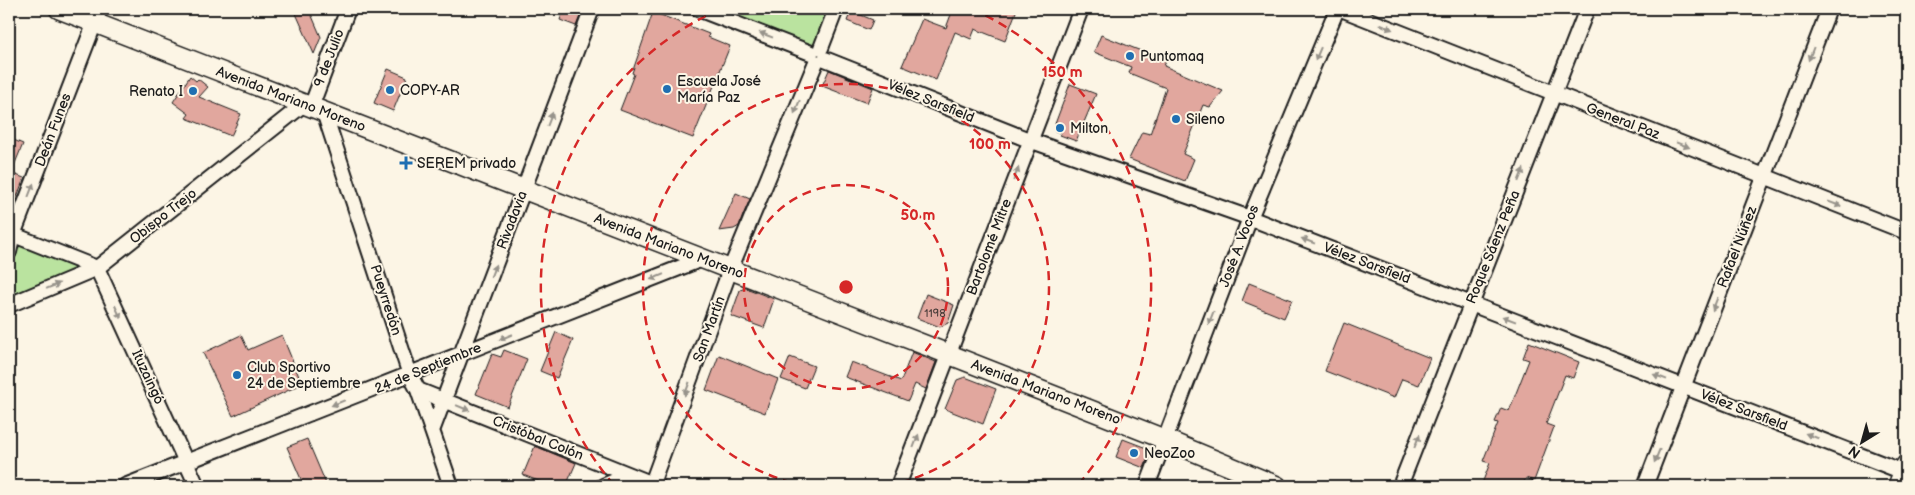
<svg xmlns="http://www.w3.org/2000/svg" width="1915" height="495" font-family="'Balsamiq Sans',sans-serif">
  <rect width="100%" height="100%" fill="#fcf5e5"/>
  <filter id="ink" filterUnits="userSpaceOnUse"><feTurbulence type="fractalNoise" baseFrequency=".02" numOctaves="2"/><feDisplacementMap in="SourceGraphic" scale="10" xChannelSelector="R" yChannelSelector="G"/><feConvolveMatrix kernelMatrix="1 2 1 2 8 2 1 2 1" color-interpolation-filters="sRGB"/></filter>
  <g filter="url(#ink)">
    <path fill="#bae39f" stroke="#6b805e" d="M712,9H831L817,43L811,47Z
      M15,238L93,267L9,303V260Z"/>
    <path fill="#e1a79e" stroke="#1c1c1c" d="M294,9H309L321,37L314,54Z
      M564,9H583L576,26L560,20Z
      M953,9H1017L1005,41L975,29L971,39L955,32L936,80L902,66L922,19L946,28Z
      M851,11L873,20L869,30L847,21Z
      M653,12L709,34L708,37L730,46L693,138L620,110L634,74L632,73Z
      M1101,35L1166,61L1164,66L1223,91L1210,107L1203,105L1183,154L1194,159L1185,181L1129,159L1142,132L1150,134L1166,88L1129,73L1131,67L1094,52Z
      M388,69L407,77L393,111L374,103Z
      M829,70L873,88L867,103L822,86Z
      M190,76L196,81L198,79L208,87L199,97L241,114L231,136L186,118L189,114L173,102Z
      M1070,84L1096,94L1076,141L1060,135L1061,133L1055,131L1057,125L1055,124Z
      M9,138L23,144L11,173L24,178L10,216Z
      M736,193L750,199L743,215L739,226L734,229L719,231Z
      M1249,283L1292,300L1284,318L1242,301Z
      M746,288L774,299L764,328L731,316L740,290Z
      M926,294L954,305L948,323L940,327L917,318Z
      M1344,323L1430,358L1419,385L1402,379L1394,398L1325,371Z
      M556,332L573,340L557,378L540,371Z
      M241,335L248,350L282,335L302,384L233,416L203,353Z
      M1529,342L1579,362L1573,378L1565,375L1546,424L1554,427L1534,481L1526,478L1522,486H1481L1490,463L1483,461L1498,423L1495,422L1501,408L1509,411L1529,360L1523,358Z
      M504,350L527,359L508,407L476,394L492,354L501,357Z
      M912,352L936,362L926,389L915,384L908,401L845,377L851,362L901,381Z
      M719,355L778,379L765,413L706,390Z
      M790,357L814,366L805,388L781,379Z
      M965,377L996,389L983,424L945,409L957,380Z
      M307,439L327,486H304L287,447Z
      M1123,439L1149,449L1150,453L1144,468L1116,457Z
      M535,446L576,463L566,486H551L523,475Z"/>
    <g fill="none" stroke-linecap="round" stroke-linejoin="round">
      <g stroke="#1c1c1c" stroke-width="18">
        <path id="minor" d="M698,9L811,53
          M1341,9L1906,232
          M821,48L836,9
          M825,59L1029,140L1250,218L1906,473
          M311,107L348,9
          M324,112L410,375L418,390L451,486
          M9,233L97,268
          M9,252L13,235L100,9
          M97,268L197,486
          M9,305L97,268L304,104
          M418,390L658,486
          M432,431L592,9
          M125,486L702,259
          M603,486L629,475
          M651,486L730,270L816,62
          M898,486L1081,9
          M1147,486L1250,218L1337,9
          M1400,486L1587,9
          M1645,486L1829,9"/>
      </g>
      <g stroke="#1c1c1c" stroke-width="22">
        <path id="secondary" d="M59,9L948,354L1164,439L1277,486
          M1898,486L1906,465"/>
      </g>
      <use href="#minor" stroke="#fcf5e5" stroke-width="14"/>
      <use href="#secondary" stroke="#fcf5e5" stroke-width="19"/>
    </g>
    <defs><path id="oneway-solid" d="M-6-.8H1V-3.2L6.5 0L1 3.2V.8H-6Z" transform="scale(1.25)"/></defs>
    <g fill="#97938b">
      <use href="#oneway-solid" transform="translate(1386 27) rotate(22)"/>
      <use href="#oneway-solid" transform="translate(766 35) rotate(-159)"/>
      <use href="#oneway-solid" transform="translate(1318 54) rotate(113)"/>
      <use href="#oneway-solid" transform="translate(1811 54) rotate(111)"/>
      <use href="#oneway-solid" transform="translate(797 107) rotate(112)"/>
      <use href="#oneway-solid" transform="translate(550 119) rotate(-69)"/>
      <use href="#oneway-solid" transform="translate(1683 145) rotate(21)"/>
      <use href="#oneway-solid" transform="translate(1016 174) rotate(-69)"/>
      <use href="#oneway-solid" transform="translate(1521 175) rotate(-68)"/>
      <use href="#oneway-solid" transform="translate(31 190) rotate(-69)"/>
      <use href="#oneway-solid" transform="translate(1835 204) rotate(21)"/>
      <use href="#oneway-solid" transform="translate(1308 241) rotate(-159)"/>
      <use href="#oneway-solid" transform="translate(493 271) rotate(-69)"/>
      <use href="#oneway-solid" transform="translate(657 277) rotate(158)"/>
      <use href="#oneway-solid" transform="translate(53 286) rotate(-23)"/>
      <use href="#oneway-solid" transform="translate(1715 304) rotate(111)"/>
      <use href="#oneway-solid" transform="translate(118 312) rotate(65)"/>
      <use href="#oneway-solid" transform="translate(1211 318) rotate(111)"/>
      <use href="#oneway-solid" transform="translate(1509 319) rotate(-159)"/>
      <use href="#oneway-solid" transform="translate(506 337) rotate(158)"/>
      <use href="#oneway-solid" transform="translate(1660 377) rotate(-159)"/>
      <use href="#oneway-solid" transform="translate(687 389) rotate(110)"/>
      <use href="#oneway-solid" transform="translate(338 403) rotate(158)"/>
      <use href="#oneway-solid" transform="translate(463 408) rotate(22)"/>
      <use href="#oneway-solid" transform="translate(1812 436) rotate(-159)"/>
      <use href="#oneway-solid" transform="translate(916 441) rotate(-69)"/>
      <use href="#oneway-solid" transform="translate(1417 441) rotate(-69)"/>
      <use href="#oneway-solid" transform="translate(1657 456) rotate(112)"/>
    </g>
  </g>
  <g fill="none" stroke="#d62828" stroke-width="2.5" stroke-dasharray="9 6">
    <circle cx="846" cy="287" r="102"/>
    <path d="M806 486A203 203 0 1 1 886 486"/>
    <path d="M614 485A305 305 0 0 1 720 9M972 9A305 305 0 0 1 1078 485"/>
  </g>
  <g fill="#1f6fb2" stroke="#fcf5e5" stroke-width="2">
    <circle cx="1130" cy="56" r="5"/>
    <circle cx="667" cy="89" r="5"/>
    <circle cx="390" cy="90" r="5"/>
    <circle cx="193" cy="91" r="5"/>
    <circle cx="1176" cy="119" r="5"/>
    <circle cx="1060" cy="128" r="5"/>
    <path d="M403.5 155.5h5v5h5v5h-5v5h-5v-5h-5v-5h5z"/>
    <circle cx="237" cy="375" r="5"/>
    <circle cx="1134" cy="453" r="5"/>
  </g>
  <g text-anchor="middle" dominant-baseline="central" stroke-width="4" stroke-linejoin="round" paint-order="stroke">
    <g font-size="11" fill="#4d3f3c">
      <text x="935" y="313">1198</text>
    </g>
    <g font-size="14" fill="#1c1c1c" stroke="#fcf5e5" text-anchor="start">
      <text x="1140" y="56">Puntomaq</text>
      <text x="677" y="81">Escuela José<tspan x="677" dy="16">María Paz</tspan></text>
      <text x="400" y="90">COPY-AR</text>
      <text x="183" y="91" text-anchor="end">Renato I</text>
      <text x="1186" y="119">Sileno</text>
      <text x="1070" y="128">Milton</text>
      <text x="417" y="163">SEREM privado</text>
      <text x="247" y="367">Club Sportivo<tspan x="247" dy="16">24 de Septiembre</tspan></text>
      <text x="1144" y="453">NeoZoo</text>
    </g>
    <g font-size="14" fill="#1c1c1c" stroke="#fcf5e5">
      <text transform="translate(329 58) rotate(-69)">9 de Julio</text>
      <text transform="translate(291 99) rotate(21)">Avenida Mariano Moreno</text>
      <text transform="translate(931 101) rotate(22)">Vélez Sarsfield</text>
      <text transform="translate(1623 121) rotate(21)">General Paz</text>
      <text transform="translate(53 130) rotate(-69)">Deán Funes</text>
      <text transform="translate(163 216) rotate(-38)">Obispo Trejo</text>
      <text transform="translate(512 220) rotate(-69)">Rivadavia</text>
      <text transform="translate(669 246) rotate(21)">Avenida Mariano Moreno</text>
      <text transform="translate(1239 246) rotate(-69)">José A. Vocos</text>
      <text transform="translate(989 247) rotate(-69)">Bartolomé Mitre</text>
      <text transform="translate(1493 247) rotate(-68)">Roque Sáenz Peña</text>
      <text transform="translate(1737 247) rotate(-69)">Rafael Núñez</text>
      <text transform="translate(1367 263) rotate(21)">Vélez Sarsfield</text>
      <text transform="translate(386 300) rotate(72)">Pueyrredón</text>
      <text transform="translate(709 329) rotate(-70)">San Martín</text>
      <text transform="translate(428 368) rotate(-22)">24 de Septiembre</text>
      <text transform="translate(148 377) rotate(65)">Ituzaingó</text>
      <text transform="translate(1046 392) rotate(21)">Avenida Mariano Moreno</text>
      <text transform="translate(1744 410) rotate(21)">Vélez Sarsfield</text>
      <text transform="translate(538 438) rotate(22)">Cristóbal Colón</text>
    </g>
  </g>
  <circle cx="846" cy="287" r="8" fill="#d62828" stroke="#fcf5e5" stroke-width="2.5"/>
  <g font-size="15" text-anchor="middle" font-weight="bold" fill="#d62828" stroke="#fcf5e5" stroke-width="4" stroke-linejoin="round" paint-order="stroke">
    <text x="1062" y="77">150 m</text>
    <text x="990" y="149">100 m</text>
    <text x="918" y="220">50 m</text>
  </g>
  <rect width="1915" height="495" fill="none" stroke="#fcf5e5" stroke-width="30"/>
  <rect x="15" y="15" width="1885" height="465" fill="none" stroke="#1c1c1c" stroke-width="2" filter="url(#ink)"/>
  <g transform="translate(1862 442) rotate(217)" stroke="#fcf5e5" stroke-width="4" paint-order="stroke">
  <path d="M0-4L9 19L0 12L-9 19Z" fill="#1c1c1c"/>
  <text y="-8" font-size="14" font-weight="bold" text-anchor="middle" fill="#1c1c1c">N</text>
  </g>
</svg>
